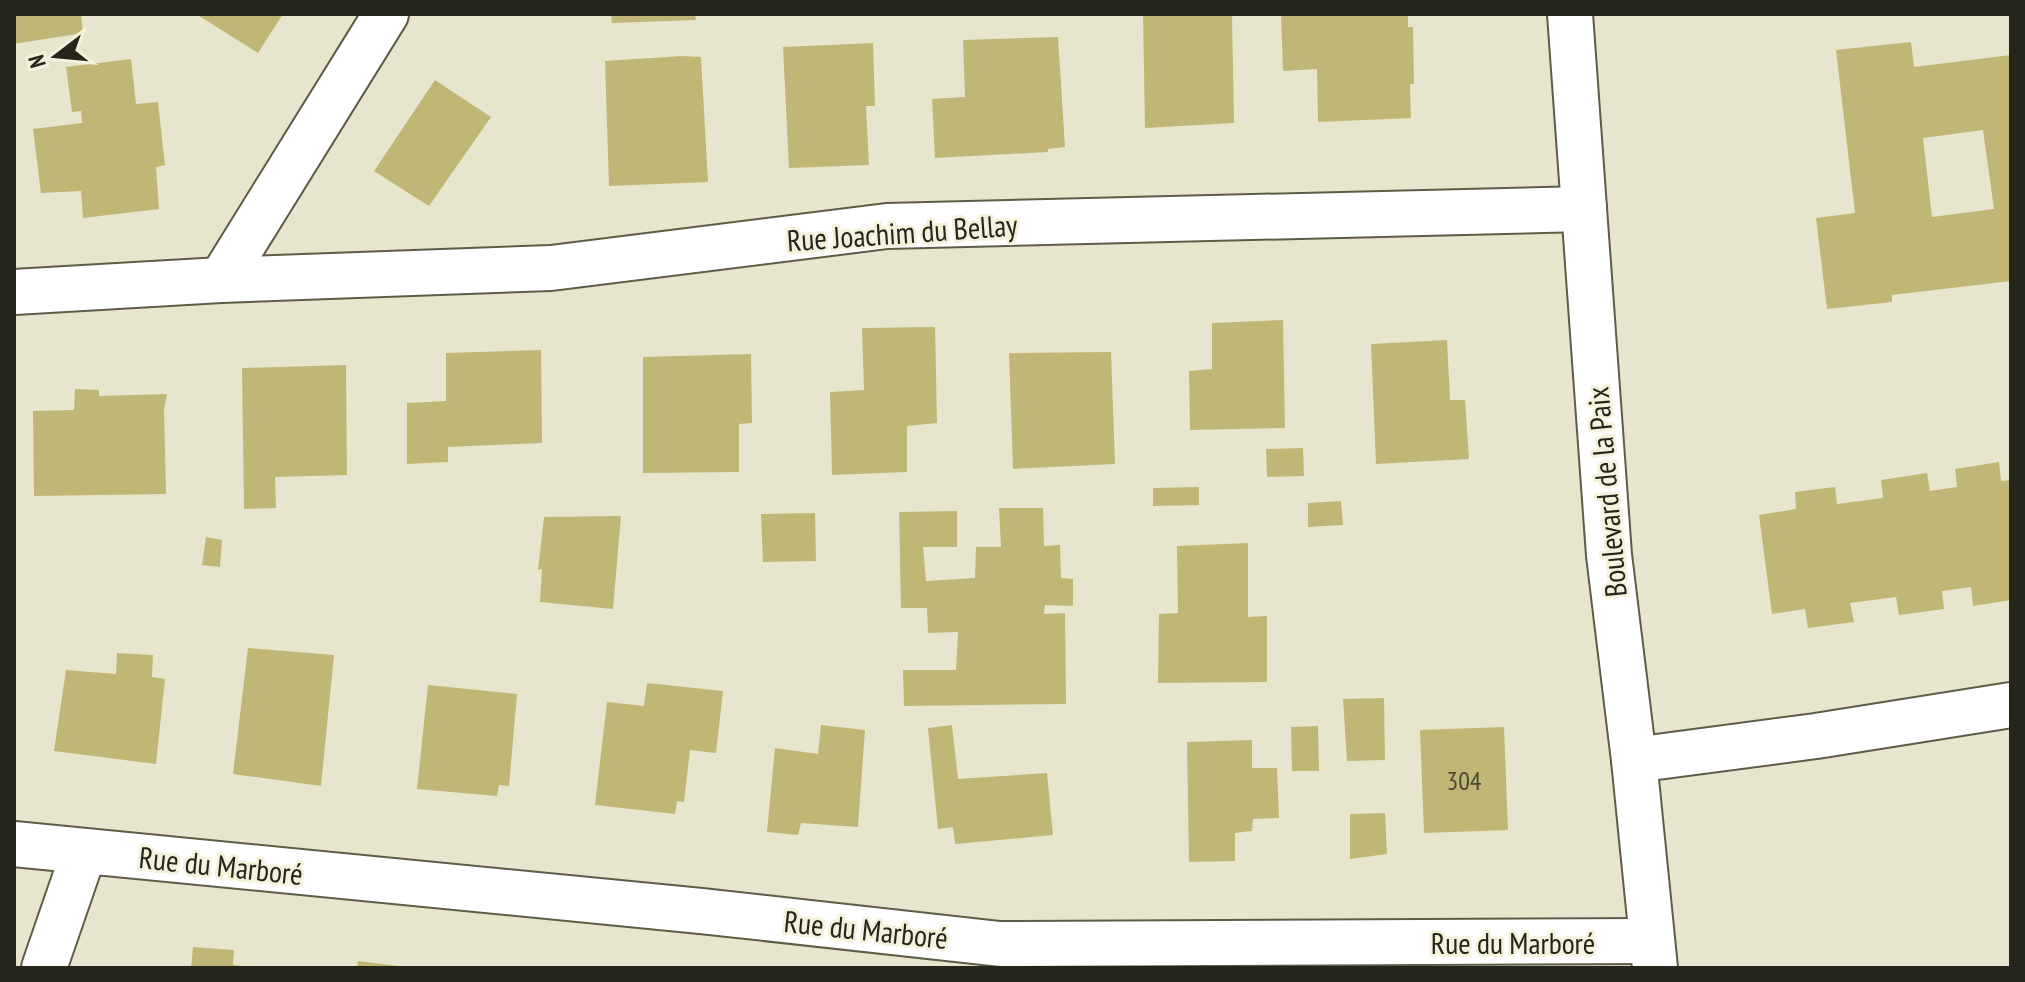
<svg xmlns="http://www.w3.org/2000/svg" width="2025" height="982" font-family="'PT Sans Narrow',sans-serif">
  <rect width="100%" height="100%" fill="#e8e5ce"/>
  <path fill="#c0b776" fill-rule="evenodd" d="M14,14H81L83,33L14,44Z
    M196,14H283L258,53Z
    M611,14H695L696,20L612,23Z
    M1143,14H1232L1234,123L1145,128Z
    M1281,14H1408V27H1413L1414,84H1410L1411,118L1318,122L1317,69L1283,71Z
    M1058,37L1065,147L1048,149V152L935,158L932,99L965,97L963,40Z
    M1911,42L1914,67L2011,55V281L1892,295V302L1827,309L1816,218L1855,213L1836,50ZM1983,130L1994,209L1932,217L1923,138Z
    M873,43L875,106H866L869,165L789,168L783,47Z
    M682,56L701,57L708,182L609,186L605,61Z
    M131,59L136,104L158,102L165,165L156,167L159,209L83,218L81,191L41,193L33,129L82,123L81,111L72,112L66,67Z
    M435,80L491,117L429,206L374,171Z
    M1283,320L1285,428L1190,430L1189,371L1212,369V323Z
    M935,327L937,423L907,426V472L832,475L830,392L864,390L862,328Z
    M1447,340L1450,400H1465L1469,459L1376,464L1371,344Z
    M541,350L542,443L448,447V462L407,464V403L446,401V353Z
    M1111,352L1115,464L1013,469L1009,353Z
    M751,354L752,423L739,424V472L643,473V357Z
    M346,365L347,475L275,477L276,508L244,509L242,368Z
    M75,389L99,390V396L167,394L164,409L166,494L34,496L33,411L74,410Z
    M1303,448L1304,476L1267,477L1266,449Z
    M1999,462L2001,481L2011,480V600L1973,606L1971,587L1942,591L1944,609L1899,615L1896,597L1850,603L1854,622L1808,628L1805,609L1772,614L1759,515L1796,509L1795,492L1835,487L1837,504L1883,498L1881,480L1927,473L1930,491L1957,487L1955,469Z
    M1199,487V505L1153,506V488Z
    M1341,501L1343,525L1308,527V503Z
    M999,508H1043L1044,546L1060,545L1061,578L1073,579V606L1045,605L1044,614L1065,613L1066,704L904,706L903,670H956L958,632L928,633L927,608H901L899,512L957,511V547H923L926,581L975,578L976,547H1001Z
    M815,513L816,561L763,562L761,514Z
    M621,516L613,609L540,602L542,569L538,570L544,517Z
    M206,537L222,540L220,567L202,565Z
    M1248,543V617L1267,616V682L1158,683L1159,614L1178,613L1177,546Z
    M248,648L334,655L321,786L233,774Z
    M117,653L153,655L152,677L165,679L156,764L54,751L66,670L116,674Z
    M647,683L723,691L716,753L690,750L684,802L677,801L675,814L595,805L607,702L644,706Z
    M428,685L517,694L509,786L499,785L497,796L417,789Z
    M1384,698L1385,760L1347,761L1343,699Z
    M821,725L865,730L858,827L801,823L798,835L767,832L775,748L818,754Z
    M952,725L958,779L1047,773L1053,835L955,844L953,827L938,829L928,728Z
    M1318,726L1319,771H1292L1291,727Z
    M1504,727L1508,830L1424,833L1420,730Z
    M1252,740V768H1277L1279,818L1253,819L1252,831L1235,833V861L1189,862L1187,742Z
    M1385,813L1387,854L1350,859V814Z
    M193,947L234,950L233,965L243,966V968H191Z
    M358,961L398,966V968H357Z"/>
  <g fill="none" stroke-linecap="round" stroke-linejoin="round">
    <g stroke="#5e5c48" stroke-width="48">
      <path id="street" d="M221,280L386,14
        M14,292L221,280L551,268L887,226L1584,209
        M1634,760L1816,736L2011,705
        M14,844L701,911L1000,944L1651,941
        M44,968L84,852"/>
    </g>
    <g stroke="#5e5c48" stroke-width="48">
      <path id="secondary" d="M1570,14L1609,555L1634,760L1655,968"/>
    </g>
    <use href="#street" stroke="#fff" stroke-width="44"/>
    <use href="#secondary" stroke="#fff" stroke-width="44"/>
  </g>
  <g text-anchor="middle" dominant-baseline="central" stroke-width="6" stroke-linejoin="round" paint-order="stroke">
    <g font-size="26" fill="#4c4a32">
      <text x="1464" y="780">304</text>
    </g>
    <g font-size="30" fill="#26251c" stroke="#f5f2db">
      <text transform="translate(902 232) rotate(-4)">Rue Joachim du Bellay</text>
      <text transform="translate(1606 492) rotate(-95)">Boulevard de la Paix</text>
      <text transform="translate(221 865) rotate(6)">Rue du Marboré</text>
      <text transform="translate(866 929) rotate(6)">Rue du Marboré</text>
      <text x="1513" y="942">Rue du Marboré</text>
    </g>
  </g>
  <rect width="2025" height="982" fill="none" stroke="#26251c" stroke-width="32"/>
  <g transform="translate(56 56) rotate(254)" stroke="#f5f2db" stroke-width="6" paint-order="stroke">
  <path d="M0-6L14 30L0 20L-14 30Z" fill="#26251c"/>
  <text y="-12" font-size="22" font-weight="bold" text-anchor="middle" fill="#26251c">N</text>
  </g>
</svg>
